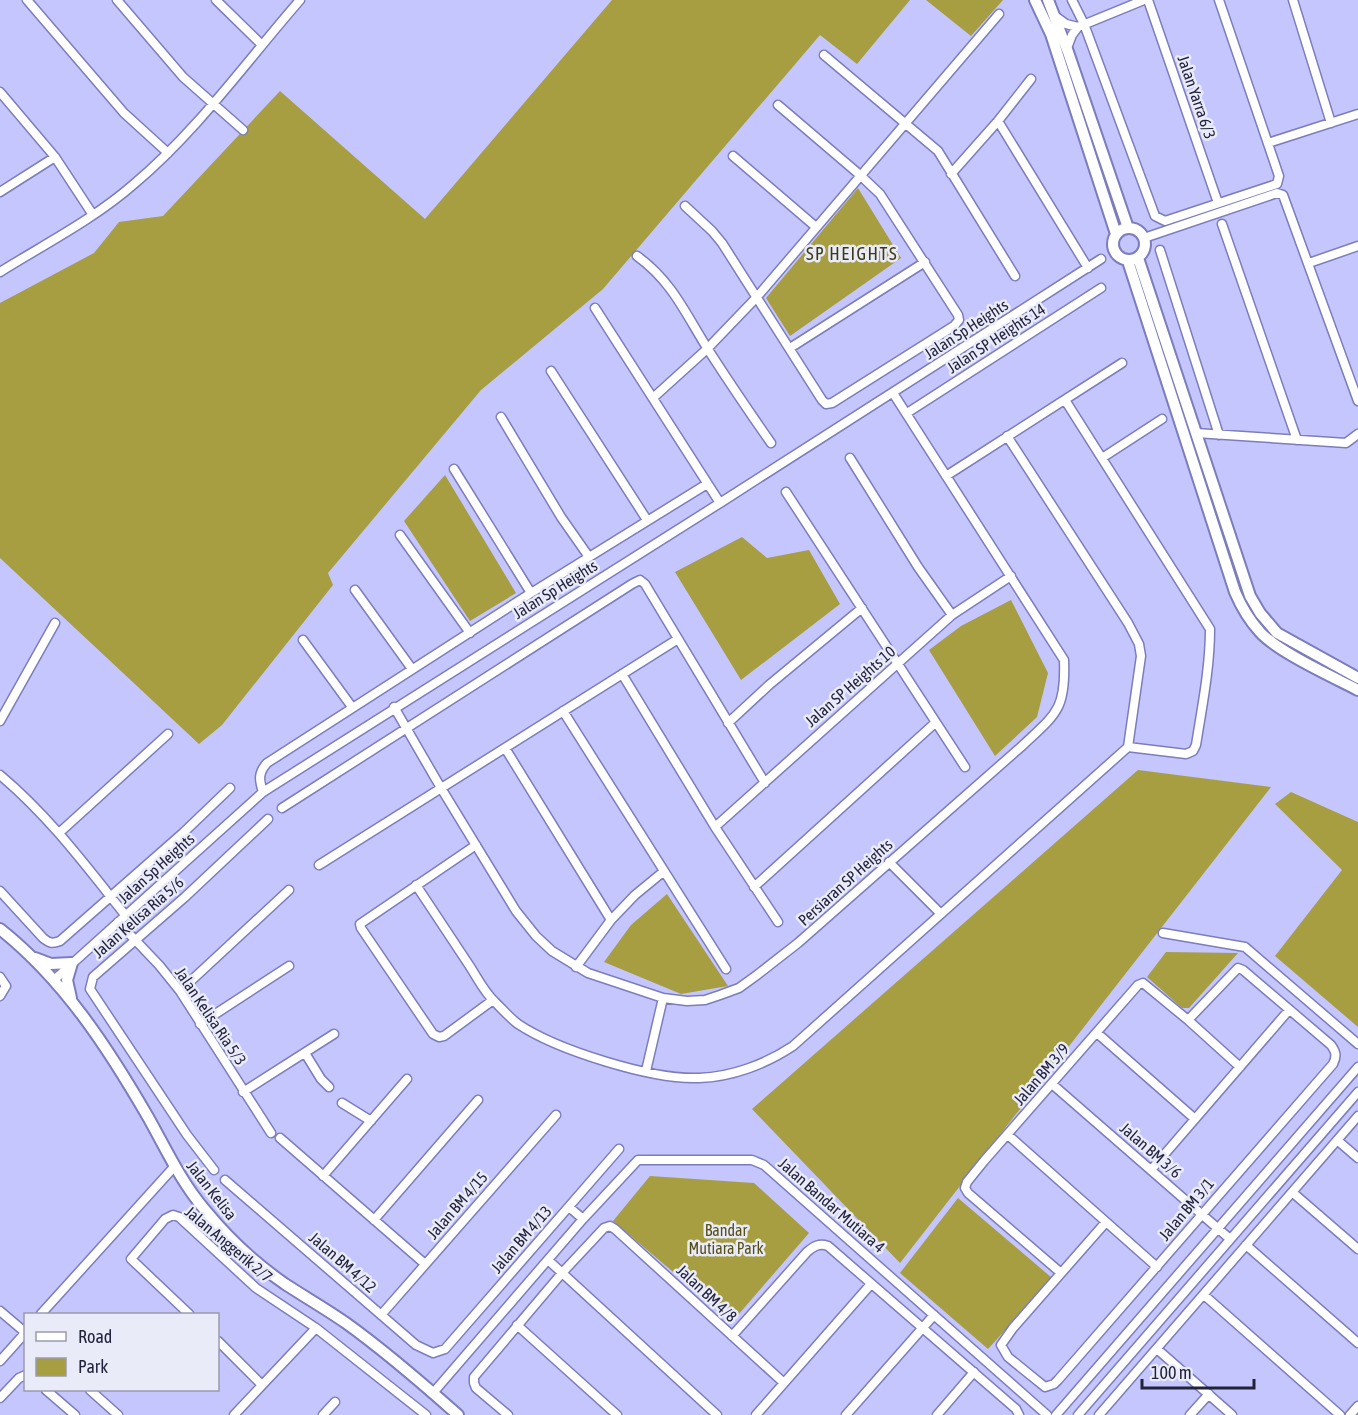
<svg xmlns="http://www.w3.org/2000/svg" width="1358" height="1415" font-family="'Asap Condensed',sans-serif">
  <rect width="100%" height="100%" fill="#c4c6fd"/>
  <path fill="#a79d41" d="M612,0H910L857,64L820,35L603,289L481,390L328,573L333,585L222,725L199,744L0,558V303L94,253L119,222L163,216L280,91L425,219Z
    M926,0H1003L971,36Z
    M858,188L901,258L790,336L766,298Z
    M445,475L516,593L470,621L404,521Z
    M742,537L767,558L809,550L840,604L741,680L675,572Z
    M1011,600L1048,673L1037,717L995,756L929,650L961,626Z
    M1138,770L1271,787L900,1263L752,1109Z
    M1291,792L1358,822V1027L1275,956L1342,870L1275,804Z
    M667,894L728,986L681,994L604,962L631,925Z
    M1166,952L1238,953L1189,1008H1182L1147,977Z
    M650,1176L754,1183L809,1233L732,1322L613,1221Z
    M958,1198L1052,1278L988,1349L900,1273Z"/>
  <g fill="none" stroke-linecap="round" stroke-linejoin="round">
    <g stroke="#7c7dbc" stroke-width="11">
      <path id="minor" d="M27,0L124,113L168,153
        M117,0L183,77L243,130
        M216,0L261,44
        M1072,0L1084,24L1155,216L1165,221L1277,184L1279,176L1219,0
        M1148,0L1218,203
        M1293,0L1331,123
        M1055,16L1066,24L1078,27L1072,35L1067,48
        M1078,27L1144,0
        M824,55L938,151L1015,276
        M0,92L55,157L93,215
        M998,121L1088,268
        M1268,143L1358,114
        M733,156L816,227
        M951,174L998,121L1031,79
        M0,192L55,157
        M685,206L712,231L722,243L822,400L826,404L832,403L954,326L959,320L958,315L880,194L860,175L778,105
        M1222,224L1297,440
        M1144,238L1277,193L1283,195L1358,401
        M1160,250L1219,435
        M637,256C673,282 686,315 709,351C729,382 750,413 771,443
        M1309,263L1358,246
        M0,272C45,244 94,219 134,184C197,131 246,62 300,0
        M595,308L720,503
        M790,348L925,262
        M551,371L647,520
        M654,397L707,349L756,298L999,14
        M1065,400L1210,629C1210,668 1202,707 1196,745L1193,751L1186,754L1128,747
        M907,413L1101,288
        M501,417L561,517L589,557
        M1196,433L1346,443L1358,434
        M850,458L918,567L952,615
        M1102,458L1162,419
        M454,469L531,593
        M946,476L1122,363
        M786,492L965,767
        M400,535L470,633
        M355,590L412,669
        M303,640L352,707
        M622,674L715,827L778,922
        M394,707L441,788L516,911L536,936L552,951L588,973L663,998L687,1001L705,1000L720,995L739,988L757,975L798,943L1022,746C1056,714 1066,710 1064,660L893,393
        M563,711L726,969
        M0,721L55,623
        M728,723L769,685L862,608
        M505,748L611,920
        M0,775C49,816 86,866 126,916
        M263,792C259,780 258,773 267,763L531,593L707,484
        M282,808L632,584L640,580L645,584L765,783
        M715,827L952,615L1011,576
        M59,833L168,734
        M476,845L360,924L361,928L433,1034L439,1037L444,1036L493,1000
        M889,862L940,913
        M319,865L678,639
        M416,885C434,912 451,938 469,965C477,977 484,992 495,1002C502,1009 510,1018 518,1024C557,1050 652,1080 699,1078C732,1077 766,1064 793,1046L1128,747L1141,656L1139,644L1128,623L1007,436
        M754,887L935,723
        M0,891L43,938C49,943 52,944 60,941L183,833L230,788
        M118,922L159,965L180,991L271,1133
        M1163,933L1245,947L1358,1044
        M576,967L611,920L635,895L663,872
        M0,977L6,986L0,996
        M54,980L263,792L720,503L1101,259
        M180,991L289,890
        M200,1024L289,966
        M1097,1033L1195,1119
        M305,1053L321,1079L329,1087
        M646,1071L663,998
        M1052,1084L1230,1239
        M243,1092L334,1034
        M342,1103L371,1121
        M1008,1135L1157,1267
        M280,1138L425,1264
        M1337,1140L1358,1158
        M214,1170L187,1135L90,989L93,977L185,897L268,819
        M1151,1170L1289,1010
        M323,1176L407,1079
        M225,1180L416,1345L433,1353L445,1349L619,1149
        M1292,1192L1358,1249
        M569,1207L583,1219
        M374,1220L478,1100
        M1106,1222L1013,1328L1001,1345L1008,1357L1045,1387L1054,1384L1058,1380L1333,1064C1337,1056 1336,1052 1331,1045L1243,970L1238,968L1188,1020
        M1246,1245L1358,1343
        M548,1260L717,1415
        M1061,1273L968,1193L965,1188L967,1182L984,1161L1138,985L1143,983L1188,1020L1240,1067
        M1204,1295L1340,1415
        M0,1311L26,1333
        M41,1314L174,1167
        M189,1314L131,1259L165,1219L173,1215L179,1217L256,1288L316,1328L426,1415
        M381,1315L556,1115
        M517,1325L617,1415
        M732,1336L807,1252C814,1246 819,1243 828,1246L1016,1409L1019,1415
        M218,1341L262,1385
        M1157,1349L1232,1415
        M0,1361L26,1332
        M46,1390L75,1415
        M90,1390L118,1415
        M433,1393L583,1219L638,1160H752L764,1165L1047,1415
        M0,1398L19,1378L26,1375
        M234,1415L316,1328
        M323,1415L335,1402
        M508,1415L476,1388L474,1383V1377L562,1273L604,1228L610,1226L615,1229L784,1383
        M756,1415L871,1284
        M846,1415L934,1315
        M937,1415L974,1372
        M1056,1415L1358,1067
        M1078,1415L1358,1092
        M1099,1415L1358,1116
        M1190,1415L1209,1394
        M1350,1415L1358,1406"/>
    </g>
    <g stroke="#7c7dbc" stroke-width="14">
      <path id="tertiary" d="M1035,0L1051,34L1116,234
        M1048,0L1068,52L1128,228
        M1113 244a16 16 0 1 1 32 0a16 16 0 1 1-32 0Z
        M1138,258L1250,596L1260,613L1277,633L1358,678
        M1128,261L1235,592C1241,606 1250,621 1260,632C1278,652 1333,677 1358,690"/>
    </g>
    <g stroke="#7c7dbc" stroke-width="14">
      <path id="secondary" d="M0,929C64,980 108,1048 148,1117C166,1149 181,1182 205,1210C227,1237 256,1264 285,1284C305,1297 326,1309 346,1323C385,1351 422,1383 458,1415
        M35,958L51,964L72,963L67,980L71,998"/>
    </g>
    <use href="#minor" stroke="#fff" stroke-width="8"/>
    <use href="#tertiary" stroke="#fff" stroke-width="10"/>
    <use href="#secondary" stroke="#fff" stroke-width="10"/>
  </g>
  <g text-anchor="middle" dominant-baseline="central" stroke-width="5" stroke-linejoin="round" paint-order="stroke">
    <g font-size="16" fill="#22223c" stroke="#eaebf9">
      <text transform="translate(1197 97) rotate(71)">Jalan Yarra 6/3</text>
      <text transform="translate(966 329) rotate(-33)">Jalan Sp Heights</text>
      <text transform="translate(996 338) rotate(-33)">Jalan SP Heights 14</text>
      <text transform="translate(555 589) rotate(-32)">Jalan Sp Heights</text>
      <text transform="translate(850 686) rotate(-41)">Jalan SP Heights 10</text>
      <text transform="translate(156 868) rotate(-42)">Jalan Sp Heights</text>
      <text transform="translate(845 882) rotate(-42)">Persiaran SP Heights</text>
      <text transform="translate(138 917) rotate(-41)">Jalan Kelisa Ria 5/6</text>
      <text transform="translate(211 1016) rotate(56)">Jalan Kelisa Ria 5/3</text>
      <text transform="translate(1041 1074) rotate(-49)">Jalan BM 3/9</text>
      <text transform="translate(1151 1150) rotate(41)">Jalan BM 3/6</text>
      <text transform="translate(212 1190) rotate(52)">Jalan Kelisa</text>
      <text transform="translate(457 1205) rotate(-49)">Jalan BM 4/15</text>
      <text transform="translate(832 1205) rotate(41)">Jalan Bandar Mutiara 4</text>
      <text transform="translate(1186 1209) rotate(-50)">Jalan BM 3/1</text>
      <text transform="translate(521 1239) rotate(-49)">Jalan BM 4/13</text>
      <text transform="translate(229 1244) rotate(40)">Jalan Anggerik 2/7</text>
      <text transform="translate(343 1262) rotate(41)">Jalan BM 4/12</text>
      <text transform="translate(707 1293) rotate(43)">Jalan BM 4/8</text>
    </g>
    <g font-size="16" fill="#564f14" stroke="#eaebf9">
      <text x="726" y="1230">Bandar<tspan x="726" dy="18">Mutiara Park</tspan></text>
    </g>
    <g font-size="18" letter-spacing="1.5" fill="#3d380e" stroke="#eaebf9">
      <text x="852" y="253">SP HEIGHTS</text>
    </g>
  </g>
  <rect x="24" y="1313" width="195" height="78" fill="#eaebf9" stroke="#9a9bad" stroke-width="1.5"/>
  <rect x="36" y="1332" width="30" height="9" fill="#ffffff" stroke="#9a9bad" stroke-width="1.5"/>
  <text x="78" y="1343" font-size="18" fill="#22223c">Road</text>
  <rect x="36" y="1358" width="30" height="18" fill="#a79d41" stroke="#9a9bad" stroke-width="1.5"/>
  <text x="78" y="1373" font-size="18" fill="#22223c">Park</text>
  <path d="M1142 1379v9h112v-9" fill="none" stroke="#22223c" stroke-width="3"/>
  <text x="1151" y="1379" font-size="18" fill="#22223c" stroke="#eaebf9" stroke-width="4.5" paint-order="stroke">100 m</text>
</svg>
